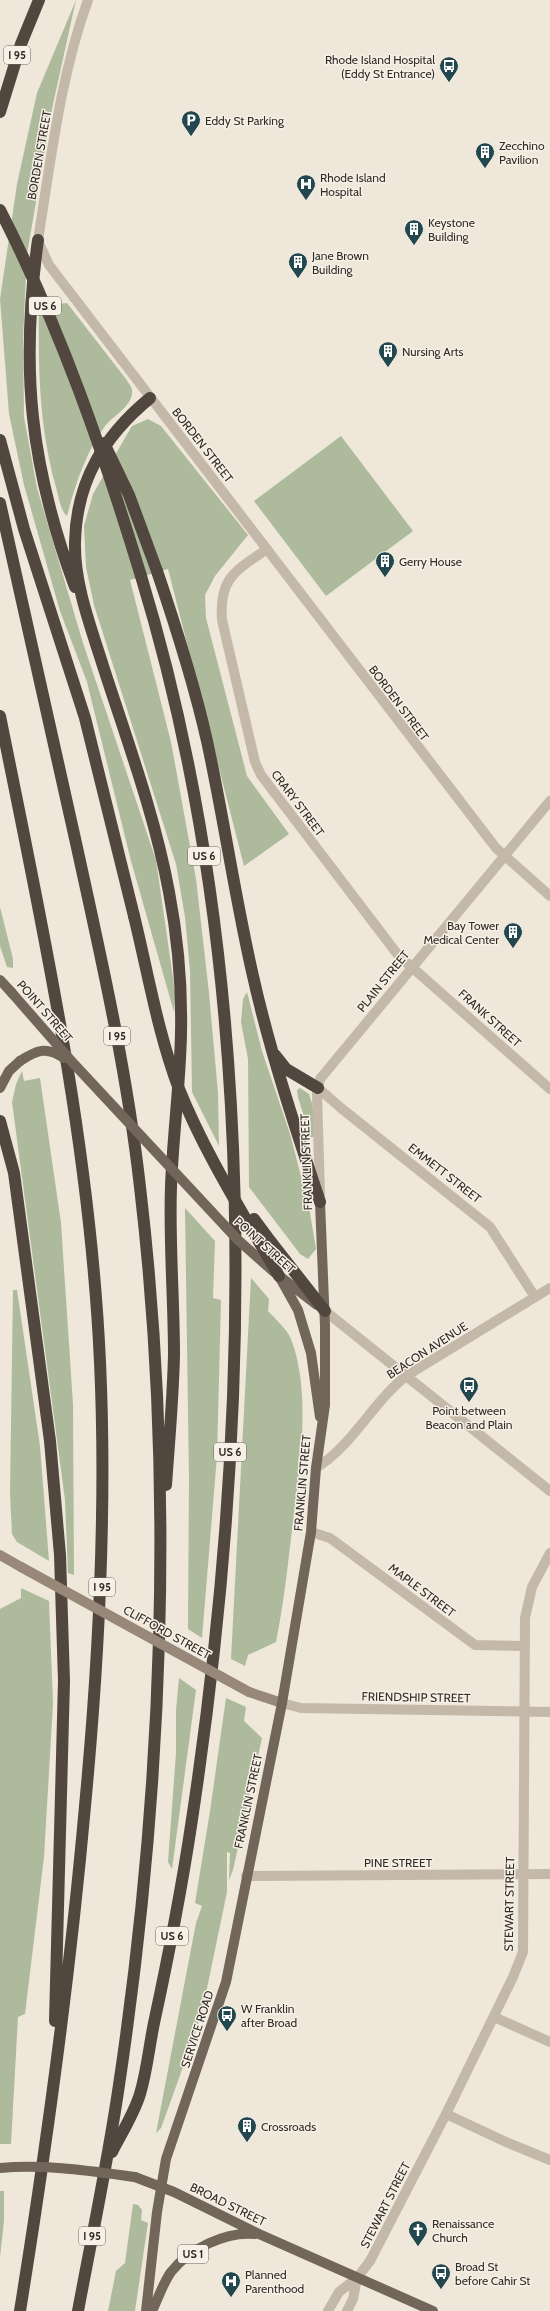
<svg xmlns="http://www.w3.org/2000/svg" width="550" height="2311" font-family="Cabin,sans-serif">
  <rect width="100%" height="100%" fill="#eee7da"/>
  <path fill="#adbb9c" d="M76,0L53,104L27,254L23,339L24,417L37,488L83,643L156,860L175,992L174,1012L131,861L87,682L60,611L24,485L9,414L0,299L17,184L37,93Z
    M67,303L126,379C129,384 133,388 132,393C131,407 113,416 105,426C86,452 75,485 67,516C61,511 59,499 57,491C39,430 38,369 39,306Z
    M148,419L161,426L248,535L215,576L205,595L206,618L247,776L289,834L244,866L168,569L130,580L171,742L196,879L209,993L218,1093L219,1146L192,1092L190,971L185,917L176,864L94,605L86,567L84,526L93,494L126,436L132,426Z
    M341,436L413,531L326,596L254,501Z
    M0,907L13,959V968L7,967L0,946Z
    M247,992L262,1051L290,1134L309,1207L316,1249L308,1259L300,1254L249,1187L248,1059L241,1022L243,999Z
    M22,1071L24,1081L40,1078L61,1223L73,1404L74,1575L68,1573L65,1500L12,1102L16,1084Z
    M300,1088L309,1094L313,1107L314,1137H310L298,1097L297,1090Z
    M185,1208L215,1241L213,1298L221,1300L217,1456L202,1638L188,1629L189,1478Z
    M251,1278L269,1299L268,1311C275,1319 287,1329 291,1339C313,1396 298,1478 291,1538C287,1573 283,1607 276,1642L248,1655L245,1666L231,1659Z
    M13,1290H17L40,1446L49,1561L17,1542L12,1534L10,1493Z
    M21,1588L49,1601L53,1704L44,1857L25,2014L18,2017L11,2144H0V1609L21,1598Z
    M179,1678L196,1690L172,1869L168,1862L176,1753V1711Z
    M226,1698L246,1707L244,1721L262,1738L233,1870L229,1880L230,1853L227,1852V1892L206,1993L197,2028L161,2128L156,2133L196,1923L202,1906L195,1903L210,1811Z
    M0,2191H4V2221L0,2257Z
    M133,2204L138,2205L142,2210L141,2220L148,2223L135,2311H108L116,2271L125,2263Z"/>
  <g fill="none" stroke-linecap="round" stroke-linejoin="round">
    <path stroke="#c4b8a8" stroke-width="10" d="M38,241L49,265L496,848L550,896
      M267,549C235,571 219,578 222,620L255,762L261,775L398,955L550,1089
      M318,1088L341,1108L490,1227L535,1297
      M320,1194L317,1094L320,1079L550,801
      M316,1468C353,1445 372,1403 406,1376L550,1288
      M311,1532L330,1538L475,1645L524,1646
      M282,1703L301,1708L550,1712
      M246,1876L550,1874
      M494,2017L550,2042
      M446,2114L506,2142L550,2160"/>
    <path stroke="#c4b8a8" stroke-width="10" d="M38,240C51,160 60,77 88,0
      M325,1311L550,1491
      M328,2311L339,2292L357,2278L370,2261L446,2114L513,1977L523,1952L525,1618L532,1587L550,1553
      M347,2311L353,2299L357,2278"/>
    <path stroke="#988879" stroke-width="10" d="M0,1555L21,1567
      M249,1692L282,1703"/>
    <path stroke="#72655a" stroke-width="10" d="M0,980L12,993
      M0,1088L9,1071L20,1061
      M279,1276L298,1310L311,1353L320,1417
      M282,1278L317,1305
      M135,2177L174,2192L259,2234L433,2311
      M146,2311L157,2212L166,2159L226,1982L282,1703L311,1532L316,1468L325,1405V1326L320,1202
      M152,2311C158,2299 163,2283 171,2272C189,2249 226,2231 255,2234"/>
    <path stroke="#52473f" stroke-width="12" d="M0,112L21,44L39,0
      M38,240C20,369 30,466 75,587
      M150,398C104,436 76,481 75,543C74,585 92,630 104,669C128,743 155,816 169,892C178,939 182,986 181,1033C180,1084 173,1135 171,1186C169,1242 174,1299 174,1355C173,1399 169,1442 166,1485
      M0,440L24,529L85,718L134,916
      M0,503C25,616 51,730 76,843C101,957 127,1071 140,1187C175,1483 163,1790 119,2085C108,2161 92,2236 78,2311
      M157,571C176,627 194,683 207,741C224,819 235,898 253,976C270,1052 295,1127 320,1202
      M0,716C43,930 90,1143 100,1362C107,1511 99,1658 85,1806C70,1975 47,2143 20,2311
      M275,1055L286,1069L318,1088
      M0,1121L14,1173L50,1441L60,1555L64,1681L55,2021
      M271,1242L325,1311
      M112,2152C121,2134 134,2114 140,2094C147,2071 149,2047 154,2023C168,1958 181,1892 191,1826C253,1419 262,973 141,576"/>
    <path stroke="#988879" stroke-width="10" d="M21,1567L249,1692"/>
    <path stroke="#72655a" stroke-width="10" d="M12,993L74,1064L238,1240L274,1272
      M20,1061C37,1050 46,1046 64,1058
      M0,2168C45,2164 90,2171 135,2177"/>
    <path stroke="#52473f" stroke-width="12" d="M0,210C60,327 103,451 141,576
      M104,443L129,495L157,571
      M134,916C148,973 158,1034 179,1089C205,1154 244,1215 279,1276
      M254,1219L271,1242"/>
  </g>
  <defs>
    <g id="bus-pin" transform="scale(1)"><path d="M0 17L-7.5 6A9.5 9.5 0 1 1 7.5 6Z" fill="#22474e" stroke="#f6f0e6"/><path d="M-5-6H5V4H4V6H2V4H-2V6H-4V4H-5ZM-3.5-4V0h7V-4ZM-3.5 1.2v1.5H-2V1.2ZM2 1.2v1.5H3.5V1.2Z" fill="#fff"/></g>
    <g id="parking-pin" transform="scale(1)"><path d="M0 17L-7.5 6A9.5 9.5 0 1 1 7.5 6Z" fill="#22474e" stroke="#f6f0e6"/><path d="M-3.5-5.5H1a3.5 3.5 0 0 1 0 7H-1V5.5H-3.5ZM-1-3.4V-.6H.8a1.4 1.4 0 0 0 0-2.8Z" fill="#fff"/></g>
    <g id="building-pin" transform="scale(1)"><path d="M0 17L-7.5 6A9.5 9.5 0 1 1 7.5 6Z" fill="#22474e" stroke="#f6f0e6"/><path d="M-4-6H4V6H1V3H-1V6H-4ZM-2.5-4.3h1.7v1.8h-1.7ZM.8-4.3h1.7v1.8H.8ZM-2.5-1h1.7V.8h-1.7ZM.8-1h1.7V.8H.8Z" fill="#fff"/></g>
    <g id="hospital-pin" transform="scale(1)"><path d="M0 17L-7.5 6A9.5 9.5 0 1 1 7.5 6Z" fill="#22474e" stroke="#f6f0e6"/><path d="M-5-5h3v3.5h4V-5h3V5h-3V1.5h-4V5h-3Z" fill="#fff"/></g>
    <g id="church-pin" transform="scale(1)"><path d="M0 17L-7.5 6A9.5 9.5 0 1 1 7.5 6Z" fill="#22474e" stroke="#f6f0e6"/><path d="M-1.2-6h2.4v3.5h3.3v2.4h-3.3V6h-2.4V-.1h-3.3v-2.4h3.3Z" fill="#fff"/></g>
  </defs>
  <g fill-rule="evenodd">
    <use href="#bus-pin" x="449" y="66"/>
    <use href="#parking-pin" x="191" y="120"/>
    <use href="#building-pin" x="485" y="152"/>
    <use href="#hospital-pin" x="306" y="184"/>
    <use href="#building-pin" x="414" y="229"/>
    <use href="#building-pin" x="298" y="262"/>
    <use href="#building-pin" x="388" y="351"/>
    <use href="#building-pin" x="385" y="561"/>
    <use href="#building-pin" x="513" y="932"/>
    <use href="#bus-pin" x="469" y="1386"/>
    <use href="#bus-pin" x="227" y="2015"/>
    <use href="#building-pin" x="247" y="2126"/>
    <use href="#church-pin" x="418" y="2230"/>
    <use href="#bus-pin" x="441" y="2273"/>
    <use href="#hospital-pin" x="231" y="2281"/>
  </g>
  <g text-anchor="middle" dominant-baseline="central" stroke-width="3" stroke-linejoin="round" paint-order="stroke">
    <g fill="#f6f0e6" stroke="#6d6760" stroke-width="1">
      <rect x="4" y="46" width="26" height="18" rx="3"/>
      <rect x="29" y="297" width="32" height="18" rx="3"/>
      <rect x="188" y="847" width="32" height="18" rx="3"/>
      <rect x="104" y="1027" width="26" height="18" rx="3"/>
      <rect x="214" y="1443" width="32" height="18" rx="3"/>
      <rect x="89" y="1578" width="26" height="18" rx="3"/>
      <rect x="156" y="1927" width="32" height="18" rx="3"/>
      <rect x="79" y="2227" width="26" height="18" rx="3"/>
      <rect x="178" y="2245" width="30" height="18" rx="3"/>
    </g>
    <g font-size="11" font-weight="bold" fill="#322c27">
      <text x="17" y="55">I 95</text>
      <text x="45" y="306">US 6</text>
      <text x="204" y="856">US 6</text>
      <text x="117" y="1036">I 95</text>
      <text x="230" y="1452">US 6</text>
      <text x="102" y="1587">I 95</text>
      <text x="172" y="1936">US 6</text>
      <text x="92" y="2236">I 95</text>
      <text x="193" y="2254">US 1</text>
    </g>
    <g font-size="12" fill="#322c27" stroke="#f6f0e6" text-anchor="start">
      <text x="435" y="59" text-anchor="end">Rhode Island Hospital<tspan x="435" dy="14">(Eddy St Entrance)</tspan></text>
      <text x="205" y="120">Eddy St Parking</text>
      <text x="499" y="145">Zecchino<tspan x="499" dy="14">Pavilion</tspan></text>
      <text x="320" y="177">Rhode Island<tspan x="320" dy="14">Hospital</tspan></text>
      <text x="428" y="222">Keystone<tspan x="428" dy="14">Building</tspan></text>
      <text x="312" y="255">Jane Brown<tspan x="312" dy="14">Building</tspan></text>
      <text x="402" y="351">Nursing Arts</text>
      <text x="399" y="561">Gerry House</text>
      <text x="499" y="925" text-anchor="end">Bay Tower<tspan x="499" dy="14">Medical Center</tspan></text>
      <text x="469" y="1410" text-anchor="middle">Point between<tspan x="469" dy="14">Beacon and Plain</tspan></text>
      <text x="241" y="2008">W Franklin<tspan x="241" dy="14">after Broad</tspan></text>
      <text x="261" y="2126">Crossroads</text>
      <text x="432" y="2223">Renaissance<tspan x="432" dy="14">Church</tspan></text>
      <text x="455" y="2266">Broad St<tspan x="455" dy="14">before Cahir St</tspan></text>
      <text x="245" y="2274">Planned<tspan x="245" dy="14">Parenthood</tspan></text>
    </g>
    <g font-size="12" fill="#322c27" stroke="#f6f0e6">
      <text transform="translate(39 155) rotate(-80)">BORDEN STREET</text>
      <text transform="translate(203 445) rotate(52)">BORDEN STREET</text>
      <text transform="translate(399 703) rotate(53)">BORDEN STREET</text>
      <text transform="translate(298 803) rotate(53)">CRARY STREET</text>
      <text transform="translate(383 981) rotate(-51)">PLAIN STREET</text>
      <text transform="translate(45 1011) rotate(49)">POINT STREET</text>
      <text transform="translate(490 1018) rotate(42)">FRANK STREET</text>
      <text transform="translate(306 1162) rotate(-92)">FRANKLIN STREET</text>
      <text transform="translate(445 1173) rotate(38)">EMMETT STREET</text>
      <text transform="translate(265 1245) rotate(42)">POINT STREET</text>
      <text transform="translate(427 1350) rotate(-33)">BEACON AVENUE</text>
      <text transform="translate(302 1483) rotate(-85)">FRANKLIN STREET</text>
      <text transform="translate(422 1590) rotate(37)">MAPLE STREET</text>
      <text transform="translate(167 1632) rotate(29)">CLIFFORD STREET</text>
      <text transform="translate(416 1697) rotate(1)">FRIENDSHIP STREET</text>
      <text transform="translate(248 1801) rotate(-78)">FRANKLIN STREET</text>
      <text x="398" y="1862">PINE STREET</text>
      <text transform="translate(509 1904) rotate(-89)">STEWART STREET</text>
      <text transform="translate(197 2029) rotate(-72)">SERVICE ROAD</text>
      <text transform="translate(228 2204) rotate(26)">BROAD STREET</text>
      <text transform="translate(385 2205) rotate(-63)">STEWART STREET</text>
    </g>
  </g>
</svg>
